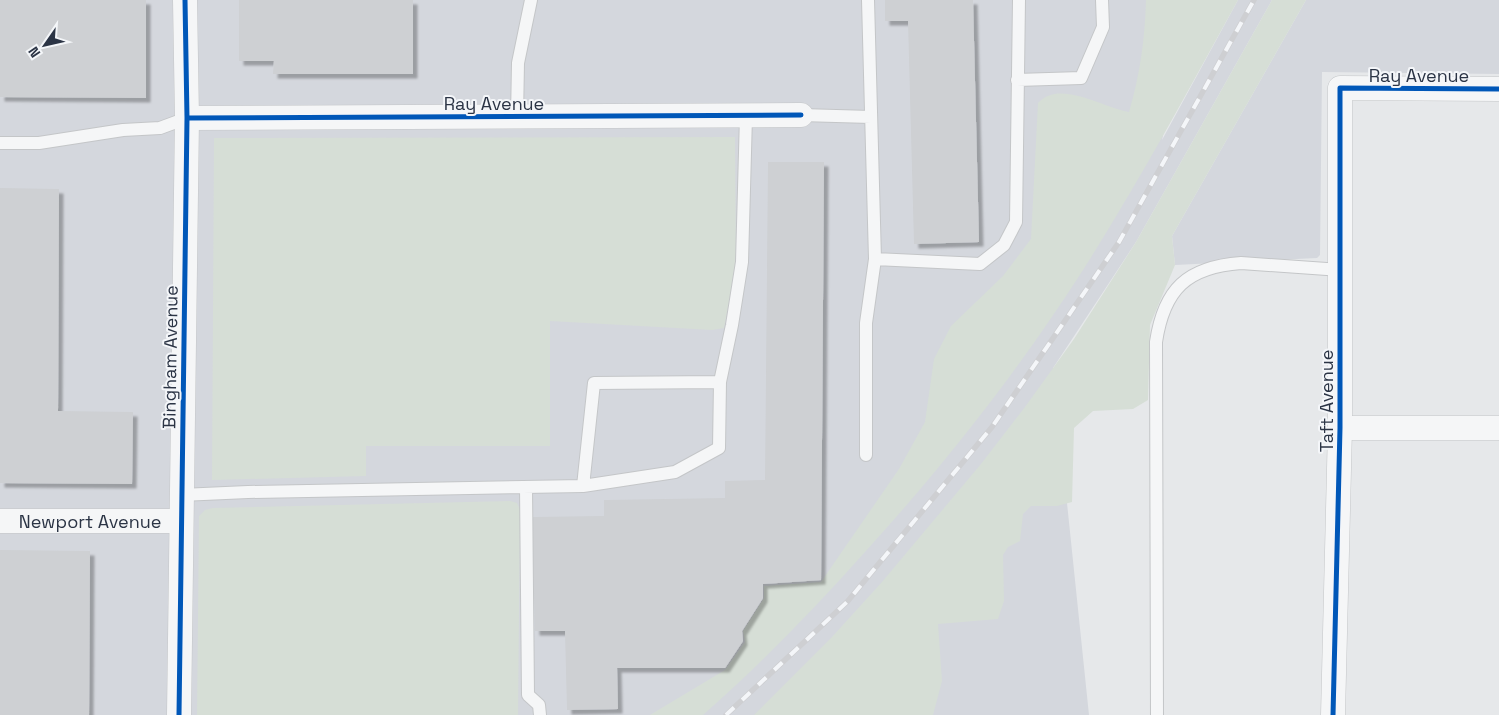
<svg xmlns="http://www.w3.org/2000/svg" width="1499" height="715" font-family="'Space Grotesk',sans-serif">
  <defs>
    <filter id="shadow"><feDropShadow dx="4.5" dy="4.5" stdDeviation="1" flood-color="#0004"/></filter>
  </defs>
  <rect width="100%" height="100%" fill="#e6e8ea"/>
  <path fill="#d4d7dd" d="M0,0H1194L1162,140L1238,0H1272L1136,242L1053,368L1089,715H0Z
    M1306,0H1499V74L1322,72L1320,255L1317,258L1175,265L1172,236Z"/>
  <path fill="#d6ded6" d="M1146,0H1238C1188,91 1139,182 1083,270C1019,370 945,464 865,552C814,609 761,664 703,715H650L725,670L745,642L743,631L764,598V586L821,582L899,469L925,422L934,359L951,326L1003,276L1031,239L1038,103C1059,79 1102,107 1129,112C1140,75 1145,38 1146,0Z
    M1272,0H1306L1172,236L1175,265L1150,325L1148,400L1133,409L1093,411L1074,428L1072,502L1057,506H1031L1023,514L1020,541L1008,547L1003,555L1004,601L998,619L938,624L942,681L933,715H754L832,637L882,582L981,464L1025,407L1074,339L1136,242Z
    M735,137L736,267L724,328L712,330L550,321V446H366V476L212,480L214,138Z
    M510,501L517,503L520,510L518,715H197L199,516L205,510L213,508Z"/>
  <path fill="#ced0d3" filter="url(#shadow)" d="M0,0H146V98L0,97Z
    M239,0H413V74H273L274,61H239Z
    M885,0H973L979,242L914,244L908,21H885Z
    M768,162H824L821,580L763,584V598L742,631L743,641L725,668H617L618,709L567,710L565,631H535L532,517L604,516V500L725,498V481L765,480Z
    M0,188L59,189L58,411L133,412L132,484L0,483Z
    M0,550L90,551L89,715H0Z"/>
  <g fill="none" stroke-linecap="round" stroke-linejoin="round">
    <g stroke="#c4c6c8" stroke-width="14">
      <path id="service" d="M868,0L875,259L980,264L1004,245L1016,222L1019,0
        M1017,80L1081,78L1103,27L1102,0
        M801,115L871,117
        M517,117L518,63L531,0
        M0,143H39L123,130L160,128L187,118
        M720,382L719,448L675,472L583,486L594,383L720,382L732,325L742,262L746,116
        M866,455V323L875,259
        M526,487L528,695L539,705L540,715
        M181,495L248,492L583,486
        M1157,715L1156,342C1164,289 1187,267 1241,263L1341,270"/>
    </g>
    <g stroke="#c4c6c8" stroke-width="25">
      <g id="minor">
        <path d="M187,118L801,115"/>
        <path d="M1340,428H1499"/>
        <path id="s1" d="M0,521H181"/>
        <path d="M179,715L187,118L185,0"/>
        <path d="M1333,715L1340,428V88L1499,89"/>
      </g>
    </g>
    <use href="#service" stroke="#f5f6f7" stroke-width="12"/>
    <use href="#minor" stroke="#f5f6f7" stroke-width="24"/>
    <g stroke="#cecfd2" stroke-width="5.5">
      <path id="rail" d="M726,715L847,602L992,427L1119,242L1254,0"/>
    </g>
    <use href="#rail" stroke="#f4f6f9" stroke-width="4" stroke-dasharray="11" stroke-linecap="butt"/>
    <g stroke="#f4f6f9" stroke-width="8">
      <path id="cycleway" d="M187,118L801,115
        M179,715L187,118L185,0
        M1333,715L1340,428V88L1499,89"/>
    </g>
    <use href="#cycleway" stroke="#0057b8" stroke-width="5"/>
  </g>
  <g text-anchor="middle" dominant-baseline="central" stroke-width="4" stroke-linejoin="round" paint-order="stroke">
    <g font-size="18" fill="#2b3445" stroke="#f4f6f9">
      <text x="1419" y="75">Ray Avenue</text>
      <text x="494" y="103">Ray Avenue</text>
      <text transform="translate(170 357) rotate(-89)">Bingham Avenue</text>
      <text transform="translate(1326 401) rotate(-90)">Taft Avenue</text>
      <text stroke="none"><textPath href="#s1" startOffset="90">Newport Avenue</textPath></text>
    </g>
  </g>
  <g transform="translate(45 45) rotate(236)" stroke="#f4f6f9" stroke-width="4" paint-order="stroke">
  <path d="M0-4L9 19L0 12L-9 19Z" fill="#2b3445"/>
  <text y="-8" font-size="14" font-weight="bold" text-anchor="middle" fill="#2b3445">N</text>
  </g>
</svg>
